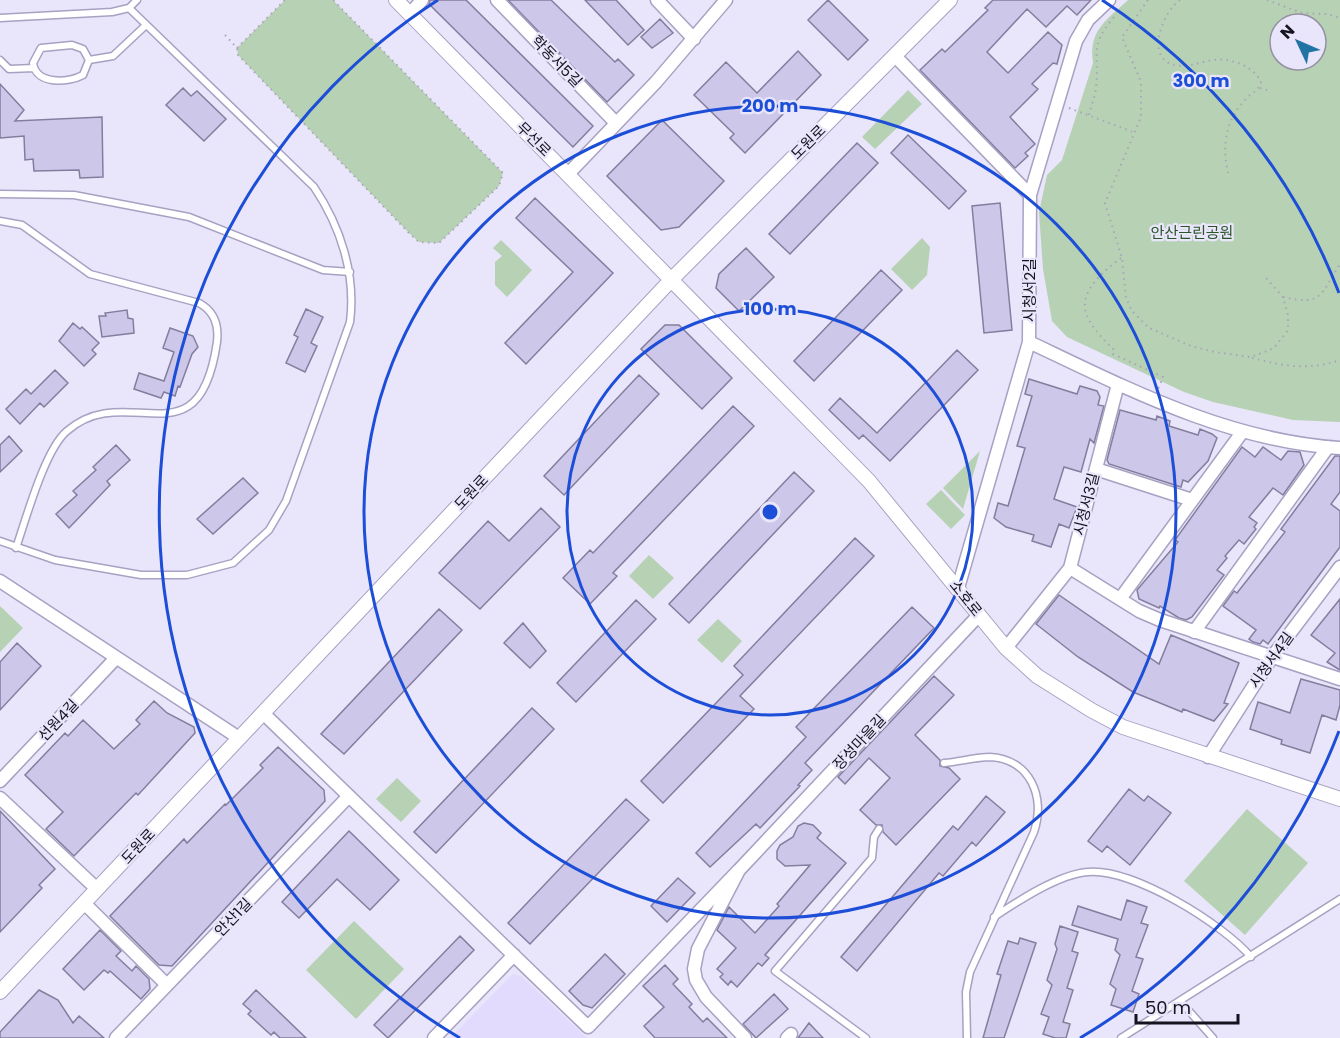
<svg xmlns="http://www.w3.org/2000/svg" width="1340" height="1038" font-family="Poppins,'Noto Sans KR',sans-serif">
  <rect width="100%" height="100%" fill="#e9e5fa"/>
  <path fill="#e2dbfe" d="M513,974L521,976L587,1038H450Z"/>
  <path fill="#b7d1b4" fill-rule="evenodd" d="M285,0H333L503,173L499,186L439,243L419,242L409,233L238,55L237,48Z
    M1128,0H1340V422L1293,420L1213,402L1184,392L1067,337L1052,321L1043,269L1039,212L1047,175L1062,160L1093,63C1088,30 1107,20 1128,0ZM1280,24H1316V60H1280Z
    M908,90L922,104L875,149L862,137Z
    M922,238L930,247L927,275L912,290L891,269Z
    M501,240L532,270L507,297L495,285V262L502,256L493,248Z
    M980,451L963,509L943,488Z
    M941,490L965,515L951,529L926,504Z
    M649,555L674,578L653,599L629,576Z
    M0,606L23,628L0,652Z
    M718,619L742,641L722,663L697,640Z
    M397,778L421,801L401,822L376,799Z
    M1247,809L1308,863L1245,935L1184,881Z
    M354,921L404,969L356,1019L306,970Z"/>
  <path fill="#cdc7e9" stroke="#847d9e" stroke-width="1.5" d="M430,0H466L593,126L573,147L429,4Z
    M508,0H551L615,62L618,59L634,75L607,102Z
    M585,0H616L644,30L628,45Z
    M828,0L868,40L848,60L808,20Z
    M993,0H1091L1077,15L1067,6L1046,27L1027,9L987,52L1008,73L1048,32L1062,45L1057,64L1053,63L1032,84L1038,89L1010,117L1035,144L1025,153L1028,156L1015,168L920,70L942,49L945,52L988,10L985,8Z
    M660,19L673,33L652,48L641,37Z
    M798,51L821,75L745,153L730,138L734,134L694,95L726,62L757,93Z
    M0,84L24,110L15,121L102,117L103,177L80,178L79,170L34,171L33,159L25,160L24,136L0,138Z
    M183,88L191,96L197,91L226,119L204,141L166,105Z
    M662,120L724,181L679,227L661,230L607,176Z
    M908,135L966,191L949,209L891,153Z
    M857,143L878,163L790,254L769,234Z
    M535,198L613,273L526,364L505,343L573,272L516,218Z
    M1000,203L1012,330L984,333L972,206Z
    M746,248L774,277L739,311L716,288L719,274Z
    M881,270L902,290L814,381L794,361Z
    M306,309L323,317L311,343L317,346L305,372L286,363L298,337L294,335Z
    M127,310L128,318L133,319L134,333L102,337L99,316H106L105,313Z
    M73,323L80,329L82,327L99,343L92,350L96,354L84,366L59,341Z
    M665,325H679L732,378L702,409L641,349Z
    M170,328L193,336L198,347L192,354L180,387L178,386L175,396L164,392L161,398L134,389L139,373L164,381L174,352L163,348Z
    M957,350L978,370L890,461L863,435L859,439L829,410L840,398L877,433Z
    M55,370L68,383L44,407L40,403L20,424L6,409L26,389L31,394Z
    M639,375L659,394L564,495L544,476Z
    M1029,379L1077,394L1080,386L1097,391L1100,397L1098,405L1104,406L1094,443L1090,439L1081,472L1064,467L1054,499L1077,507L1069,528L1059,524L1051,547L1032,541L1034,535L1006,527L994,518L998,503L1008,506L1025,448L1017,446L1032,396L1025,394Z
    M733,406L754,426L613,573L617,576L590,604L563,578L590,550L593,553Z
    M1120,410L1156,420L1157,416L1170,421L1169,426L1198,435L1200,429L1212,434L1217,438L1208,461L1188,482L1183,480L1181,487L1109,464L1107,460Z
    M9,436L22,451L0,472V445Z
    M116,445L130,460L107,481L110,485L69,528L56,514L77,495L73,491L96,470L93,467Z
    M1242,447L1255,457L1263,447L1281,460L1288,451L1300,452L1304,465L1283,495L1273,488L1249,517L1257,523L1254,527L1256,529L1244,544L1239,540L1225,556L1227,558L1217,570L1224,575L1192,617L1186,620L1179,618L1160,606L1159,608L1139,599L1137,590L1178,542L1175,540Z
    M1335,456H1340V492L1331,504L1340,511V547L1268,644L1263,640L1260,644L1253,642L1249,639L1256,630L1223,606L1234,591L1237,593L1285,532L1281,529Z
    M794,472L814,491L689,623L669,604Z
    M243,478L258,493L213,534L197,519Z
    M541,508L560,527L480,609L439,573L488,521L509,541Z
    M855,538L874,556L740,696L754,709L663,803L641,781L743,675L734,666Z
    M1059,595L1159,664L1171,635L1239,663L1224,703L1228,704L1214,721L1183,709L1182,712L1133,692L1078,657L1036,624Z
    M1340,599V670L1327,662L1335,653L1311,635Z
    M636,600L656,619L576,702L557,683Z
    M912,607L934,628L805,763L812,770L798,785L800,786L760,828L756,824L710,867L696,853L806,737L796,727Z
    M439,609L462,630L344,754L321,734Z
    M523,623L546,651L530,668L504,643Z
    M17,643L41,666L0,710V662Z
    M934,676L954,695L915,735L940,760V766L949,768L960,779L896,845L883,832L882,825H876L860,810L890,778L869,758L845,784L838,777Z
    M1301,679L1340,690V705L1336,720L1322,715L1310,753L1281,744L1282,740L1250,729L1258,702L1290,713Z
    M154,701L167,713L194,727L195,733L138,795L136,793L74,856L46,829L63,812L25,775L65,733L68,736L83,720L114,749L140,724L136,720Z
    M532,708L554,729L436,853L414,832Z
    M278,747L324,790L325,801L172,966L159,965L110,916L184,839L187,843L225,804L226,805L263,768L260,765Z
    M1129,789L1144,801L1148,796L1171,813L1130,865L1107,846L1102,852L1088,841Z
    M986,796L1005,812L976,846L972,842L943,876L939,873L857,971L841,957L953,826L958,830Z
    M626,799L649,820L530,944L508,923Z
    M0,811L55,869L39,885L42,888L0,932Z
    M804,823L813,825L821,833L817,838L846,863L765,955L769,958L762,966L758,963L737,987L731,981L728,985L720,977L723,974L717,969L736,948L717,930L729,907L755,933L779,906L777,904L810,865L785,866L777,859V851L780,845L793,837L798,826Z
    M349,831L399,880L370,910L337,879L299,918L282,902Z
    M678,878L695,893L667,922L651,906Z
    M1127,900L1147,907L1141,923L1148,925L1136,957L1143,959L1132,991L1139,994L1133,1012L1111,1005L1116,989L1110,984L1120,955L1115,950L1118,939L1072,925L1078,906L1121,920Z
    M1060,926L1078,932L1072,951L1078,953L1067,988L1073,990L1063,1022L1070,1024L1066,1038H1055L1043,1034L1049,1017L1041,1014L1052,985L1047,980L1057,949L1055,944Z
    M100,930L121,951L116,956L132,971L136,966L149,979L150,989L141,999L110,971L108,973L104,970L84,990L63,969Z
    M460,936L474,950L388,1038L374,1025Z
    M1020,938L1036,943L1004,1038H983L1001,975L997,974L1008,941L1018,944Z
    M605,954L625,974L592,1008L583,1005L569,991Z
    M665,965L678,979L673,984L692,1004L689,1007L703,1022L707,1018L727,1038H655L644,1026L664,1007L643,986Z
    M39,990L58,1000L73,1023L79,1016L104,1038H0V1032Z
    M256,990L278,1011L306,1038H280L274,1032L271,1035L248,1014L251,1011L243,1004Z
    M774,994L788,1009L756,1038L743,1024Z
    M809,1023L823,1038H798Z"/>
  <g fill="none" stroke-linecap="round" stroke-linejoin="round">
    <g stroke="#a8a1c3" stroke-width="9">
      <path id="service" d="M0,18L112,12L129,8L137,0
        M72,45L83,49L89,60L83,75C68,83 36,85 33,63L41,48Z
        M0,60L9,69L34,68
        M89,60L113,56L146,25
        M0,194L74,195L189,217L323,270L350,272
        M0,221L22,225L90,274L199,303C214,311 219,325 217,342C199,467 128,378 67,431C45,449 26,519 16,548
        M0,541L55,560L141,575H187L233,563L269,530L286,501L350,322C356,275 341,227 314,187L129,8
        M944,763C959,762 975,757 990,757C1030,759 1046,797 1034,832L970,972L966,992L967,1038
        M994,917C1018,901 1059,874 1088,872C1133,868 1223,924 1251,957
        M1181,1002L1213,1038
        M866,1038L775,971L872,858L874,837L879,829
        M1121,1038L1340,899"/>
    </g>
    <g stroke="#a8a1c3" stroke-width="15">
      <path id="minor" d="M497,0L616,123
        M657,0L694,39
        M410,14L422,0
        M895,56L1030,195
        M568,174L656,82L726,0
        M1029,342C1128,389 1228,441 1340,448
        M1118,384L1070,568L1139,611L1160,620L1340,679
        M1096,469L1192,500
        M0,581L239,738
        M958,588L1029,342L1030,195L1076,41L1088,20L1109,0
        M1120,599L1243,431
        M1194,632L1328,447
        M1006,648L1070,568
        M263,713L588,1027L739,870
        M1208,757L1272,657L1340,567
        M0,781L116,658
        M0,798L97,889
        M84,903L167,985
        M116,1038L349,796
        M434,1038L514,955
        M745,1038L706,997L696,980L694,969L698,949L739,870L979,615
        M787,1038L791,1034"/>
    </g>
    <g stroke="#a8a1c3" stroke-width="16">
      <path id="tertiary" d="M396,0L869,481L1006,648L1037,676L1091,710L1123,727L1340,799
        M0,992L672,279L950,0"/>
    </g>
    <path stroke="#a8a5b7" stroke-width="2" stroke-dasharray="1.5 4.5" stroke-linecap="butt" d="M1148,0L1122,37L1141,82V117L1105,203L1122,258L1126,298L1132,311L1149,328L1191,346L1215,352L1250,357L1257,355L1274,348L1288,330V315L1283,297L1266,278
      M1180,0C1163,11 1144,59 1175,65C1187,68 1197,63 1208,61C1225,56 1253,64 1261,82C1259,91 1252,92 1246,99C1225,120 1222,146 1228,173
      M1267,0L1302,13L1327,14L1340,18
      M225,35L237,48L238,55L409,233L419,242L439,243L499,186L503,173L333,0
      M237,48L285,0
      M1260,88L1270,91
      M1069,108L1136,133
      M1089,115C1091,106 1095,97 1096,88C1100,52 1088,48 1114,17L1111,14
      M1121,258C1103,271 1074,295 1089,320C1095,331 1105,341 1114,350L1113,354L1163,377L1158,389
      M1283,297C1323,306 1320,295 1340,264
      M1252,358C1283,366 1309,371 1340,360"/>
    <use href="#service" stroke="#fff" stroke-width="6"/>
    <use href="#minor" stroke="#fff" stroke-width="12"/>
    <use href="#tertiary" stroke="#fff" stroke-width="14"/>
  </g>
  <g fill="none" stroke="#1d4ed8" stroke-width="3">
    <circle cx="770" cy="512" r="203"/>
    <circle cx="770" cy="512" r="406"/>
    <path d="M1339 731A610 610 0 0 1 1080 1038M460 1038A610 610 0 0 1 438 0M1102 0A610 610 0 0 1 1339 293"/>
  </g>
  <g text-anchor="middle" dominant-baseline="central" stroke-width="4.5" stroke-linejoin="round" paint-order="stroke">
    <g font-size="15" fill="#15131f" stroke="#e9e5fa">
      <text transform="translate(557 61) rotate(46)">학동서5길</text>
      <text transform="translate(534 139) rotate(45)">무선로</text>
      <text transform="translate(808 142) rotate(-45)">도원로</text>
      <text transform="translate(1029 290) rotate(-90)">시청서2길</text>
      <text transform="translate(471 492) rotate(-47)">도원로</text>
      <text transform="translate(1086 504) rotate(-76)">시청서3길</text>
      <text transform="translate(966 598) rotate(51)">소호로</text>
      <text transform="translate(1271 660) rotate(-55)">시청서4길</text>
      <text transform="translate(58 720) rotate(-47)">선원4길</text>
      <text transform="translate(859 742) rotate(-47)">장성마을길</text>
      <text transform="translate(138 846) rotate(-47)">도원로</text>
      <text transform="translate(233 917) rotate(-46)">안산1길</text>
    </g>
    <g font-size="15" fill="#2a5527" stroke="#e9e5fa">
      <text x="1192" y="232">안산근린공원</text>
    </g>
  </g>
  <circle cx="770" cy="512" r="9" fill="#1d4ed8" stroke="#e9e5fa" stroke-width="3"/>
  <g font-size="18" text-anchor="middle" font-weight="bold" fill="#1d4ed8" stroke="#e9e5fa" stroke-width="4.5" stroke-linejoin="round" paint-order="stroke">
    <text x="1201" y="87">300 m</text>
    <text x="770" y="112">200 m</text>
    <text x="770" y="315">100 m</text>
  </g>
  <g transform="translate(1298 42) rotate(314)"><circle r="28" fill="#e9e5fa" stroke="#9491a2" stroke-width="1.5"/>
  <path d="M0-4.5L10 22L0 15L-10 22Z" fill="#2174a4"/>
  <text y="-9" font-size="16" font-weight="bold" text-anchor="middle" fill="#15131f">N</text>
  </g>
  <path d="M1136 1014v9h102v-9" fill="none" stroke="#15131f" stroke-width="3"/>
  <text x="1145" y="1014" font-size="18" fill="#15131f" stroke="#e9e5fa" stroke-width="4.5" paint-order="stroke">50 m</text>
</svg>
